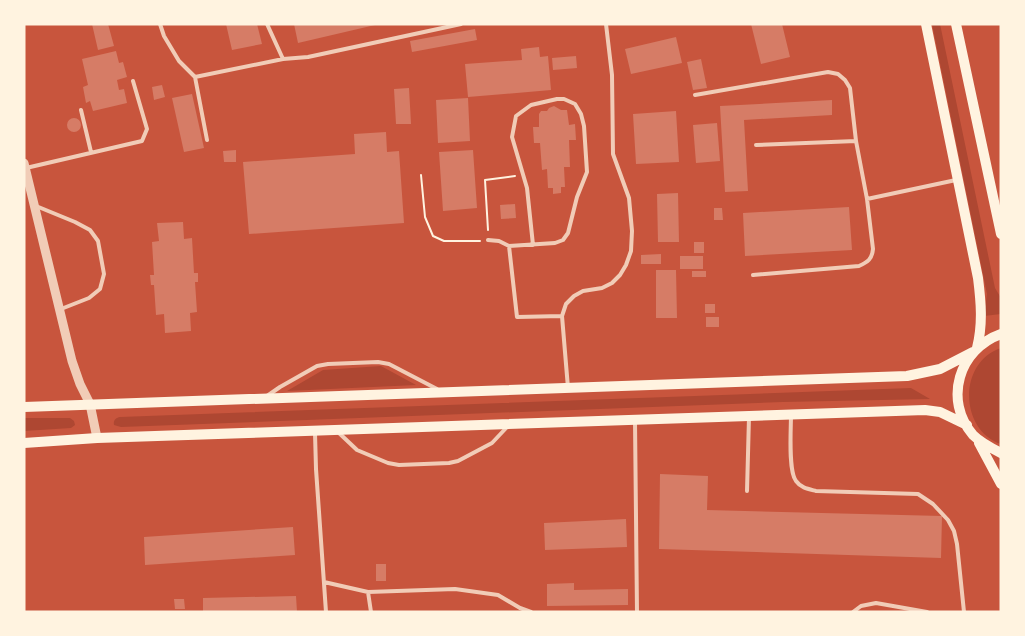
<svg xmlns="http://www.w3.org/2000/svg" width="1025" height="636" font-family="Raleway,sans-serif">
  <rect width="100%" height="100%" fill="#c8553d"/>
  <path fill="#ae4732" d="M932,24H940L995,288L1001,298V314L984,316L987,294Z
    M1001,348V444C959,430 958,362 1001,348Z
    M381,366L416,385L287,391L323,370Z
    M911,388L930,399L783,402L121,427L114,425C113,420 116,418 120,417Z
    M24,418H70L74,421L75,425L71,428L24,431Z"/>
  <path fill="#d67c66" d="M92,24H108L114,46L98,50Z
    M226,24H257L262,44L232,50Z
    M294,24H375V25L298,43Z
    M751,24H782L790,57L761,64Z
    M475,29L477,40L412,52L410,41Z
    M676,37L682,63L631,74L625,49Z
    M539,47L540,57L548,56L551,90L468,97L465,64L522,60L521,49Z
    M116,51L119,63L123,62L127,77L117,80L119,90L124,89L127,103L93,111L90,101L86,103L83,87L88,85L82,59Z
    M576,56L577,68L553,70L552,58Z
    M701,59L707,88L693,90L687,62Z
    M162,85L165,97L154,100L152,87Z
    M409,88L411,124H396L394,89Z
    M192,94L204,148L184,152L172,98Z
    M468,98L470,141L438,143L436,100Z
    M832,100V115L744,120L748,191L725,192L720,106Z
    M554,106L561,110H567L569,125L575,124L576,140H569L570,167H564L565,187H561V193L553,194V188H548L547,169L542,170L540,143H534L533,127H539V114L541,111H547L549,108Z
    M676,111L679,162L636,164L633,114Z
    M67 125a7 7 0 1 1 14 0a7 7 0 1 1-14 0Z
    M717,123L720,161L696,163L693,125Z
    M386,132L387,152L399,151L404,223L249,234L243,162L355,154L354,134Z
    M236,150V162H224L223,151Z
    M473,150L477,208L443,211L439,152Z
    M678,193L679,242H658L657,194Z
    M515,204L516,218L501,219L500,205Z
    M849,207L852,250L745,256L743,213Z
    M714,208H722L723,220H714Z
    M183,222L184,239L192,238L194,273H198V282H195L197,312L190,313L191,331L165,333L164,314L156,315L154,285H151L150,275H154L152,242L159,241L157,223Z
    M694,242H704V253H694Z
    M661,254V264H641V255Z
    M680,256H703V269H680Z
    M656,270H676L677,318H656Z
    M692,271H706V277H692Z
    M705,304H715V313H705Z
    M706,317H719V327H706Z
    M660,474L708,476L707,510L942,516L941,558L659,549Z
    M626,519L627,547L545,550L544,523Z
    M293,527L295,555L145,565L144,537Z
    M376,564H386V581H376Z
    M574,583V590L628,589V605L547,606V584Z
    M296,596L297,612H203V598Z
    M174,599H184L185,609H175Z"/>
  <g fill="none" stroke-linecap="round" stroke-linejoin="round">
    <path stroke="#fff3e0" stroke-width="2" d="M421,175L425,217L433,236L444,241H480
      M488,230L485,180L515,176"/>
    <path stroke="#f1ccb7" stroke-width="4" d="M160,24L164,36L179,61L195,77L207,140
      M267,24L283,59L308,57L461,24
      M195,77L283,59
      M695,95L828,72L838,74L845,80L850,88L856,141
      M81,110L91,152
      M756,145L856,141L867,199L956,180
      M26,168L142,141L147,129L133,81
      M36,206L75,222L90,230L98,241L104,274L100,289L89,298L61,309
      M488,240L499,241L509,246
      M533,245L527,188L512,137L516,116L531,105L557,99H564L575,104L581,114L584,126L587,172L577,197L568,233L563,240L555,243L509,246L517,317L562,316
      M753,275L859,266C868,262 872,259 873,249L867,199
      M568,388L562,316L566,304L574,296L583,291L602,288L612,283L620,275L626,265L631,251L632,231L629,198L613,154L612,75L606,24
      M267,396L280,387L317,366L328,364L378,362L389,364L437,389
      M791,415C791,429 788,471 796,481C801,488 808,489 816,491L918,494L933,504L948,520L954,531L957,544L964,612
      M635,421L637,612
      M315,433L316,469L326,612
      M339,433L357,450L388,463L399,465L449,463L458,461L492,443L508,426
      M747,491L749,417
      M324,582L368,592L455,589L498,595L520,608L531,612
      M368,592L371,612
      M853,612L861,606L876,603L927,612"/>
    <path stroke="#f1ccb7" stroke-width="9" d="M24,163L72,361L80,384L90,404L97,438"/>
    <path stroke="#fff3e0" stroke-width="10" d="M926,24L978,278C981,302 983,324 977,348
      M956,24L1001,234
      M1001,334C959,349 943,400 973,435C981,443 991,448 1001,453
      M24,407L907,376L940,369L973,352
      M24,443L97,438L925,410L940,412L967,425
      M979,443L1001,484"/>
  </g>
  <rect width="1025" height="636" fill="none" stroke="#fff3e0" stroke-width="51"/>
</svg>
